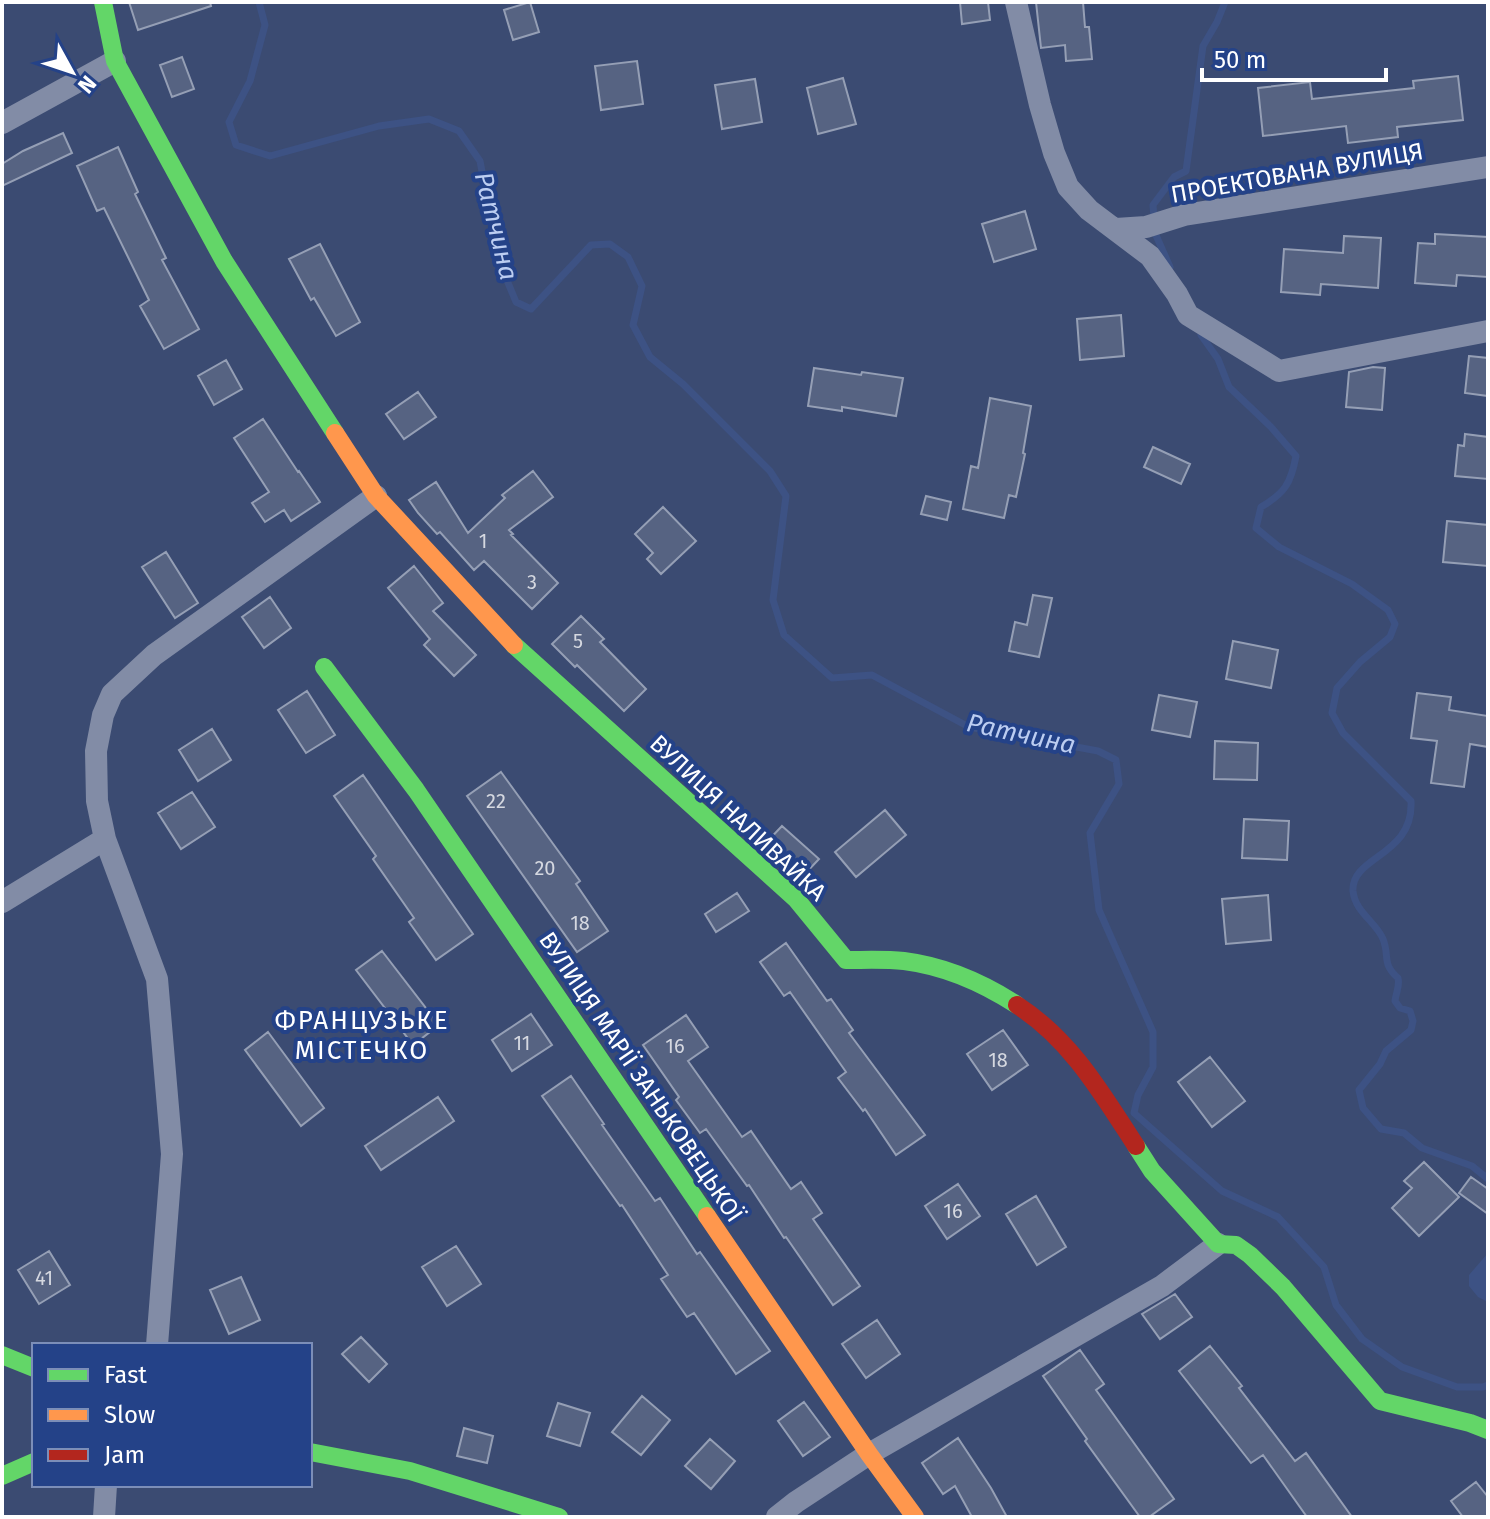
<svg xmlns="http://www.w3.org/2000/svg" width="1490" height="1519" font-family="'Fira Sans',sans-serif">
  <rect width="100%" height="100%" fill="#3b4b72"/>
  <path fill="#3d5284" d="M1488,1253V1302L1478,1297L1469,1286V1275Z"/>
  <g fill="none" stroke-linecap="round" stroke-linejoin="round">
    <path stroke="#3d5284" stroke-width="7" d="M259,2L265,25L250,81L229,122L236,145L270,156L379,126L429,119L459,131L480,161L499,261L516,302L531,309L591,245L610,244L628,257L642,286L633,325L650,357L683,384L770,471L786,496L773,600L784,635L832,678L872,675L969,727L1098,751L1116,760L1119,784L1090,833L1099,910L1153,1032V1067L1138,1095L1134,1113L1222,1191L1278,1217L1324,1267L1336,1305L1362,1339L1402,1367L1457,1387H1483L1488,1385
      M1170,267L1155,233L1153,205L1174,177L1186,171L1203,46L1217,22L1225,2
      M1201,335L1218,359L1229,387L1271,427L1296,456C1291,483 1285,493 1261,507L1256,528L1279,547L1352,584L1388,610L1395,624L1390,637L1360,662L1337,688L1332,713L1343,733L1411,801C1414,856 1351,856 1353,891C1355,912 1376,922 1383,939C1390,956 1381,963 1398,978C1400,987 1396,992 1395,1001L1400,1008L1410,1011L1413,1021L1411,1030L1386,1051L1380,1064L1359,1090L1363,1108L1381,1129L1404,1133L1422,1148L1472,1166L1488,1179"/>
  </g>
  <path fill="#566382" stroke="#959fb5" stroke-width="2" d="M129,2H210L211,6L138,30Z
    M530,2L539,32L513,40L504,10Z
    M960,2H988L990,20L962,24Z
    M1036,2H1083L1085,27H1089L1092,59L1066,61L1065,45L1041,48Z
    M182,57L194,89L172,97L160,65Z
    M637,61L643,104L601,110L595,66Z
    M1458,76L1463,120L1397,127L1398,137L1348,143L1346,126L1263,136L1258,88L1310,82L1312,99L1414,88L1413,81Z
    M843,78L856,124L818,134L807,88Z
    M755,79L762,122L722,129L715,85Z
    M63,133L72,153L2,186V164L23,151Z
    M118,147L138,192L135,194L166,258L162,260L199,329L164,349L140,306L149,300L104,208L97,211L77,166Z
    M1025,211L1036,249L994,262L982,224Z
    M1435,234L1488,237V277L1457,275L1456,286L1415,283L1418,243L1435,244Z
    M1344,236L1381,238L1378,288L1321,284L1320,295L1281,292L1284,249L1343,253Z
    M320,244L360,322L336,336L314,298L311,300L289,259Z
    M1121,315L1124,356L1080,360L1077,319Z
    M1469,356L1488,358V396L1465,393Z
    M226,360L242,389L214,405L198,376Z
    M1373,367L1385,368L1382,410L1346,407L1349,372Z
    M814,368L861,375L862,372L903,378L896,416L842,407V411L808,406Z
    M418,392L436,417L404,439L386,414Z
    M990,398L1031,406L1023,453L1025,454L1016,497L1009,495L1004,518L963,509L971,466L978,468Z
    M263,419L298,472L299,471L320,502L291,521L284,510L265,522L252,503L269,492L234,438Z
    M1465,434L1488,437V479L1455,476L1458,445L1464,446Z
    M1153,447L1190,464L1181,484L1144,467Z
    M533,471L553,497L509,530L513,534L511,535L558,583L532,609L484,561L474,570L440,532L437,534L418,513L409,500L436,482L468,533L505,498L502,495Z
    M926,496L951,502L947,520L921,514Z
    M663,507L696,541L661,574L647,559L653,553L635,534Z
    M1447,521L1488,525V566L1443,562Z
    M166,552L198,603L175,618L142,567Z
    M414,566L443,603L433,611L476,655L454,676L424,645L430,639L388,588Z
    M1033,595L1052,598L1039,657L1009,651L1015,622L1027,625Z
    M270,597L291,628L264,648L242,617Z
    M581,616L604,639L600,642L646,689L624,711L577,665L575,667L552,644Z
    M1233,641L1278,650L1271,688L1226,679Z
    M307,691L335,735L306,753L278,710Z
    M1417,693L1451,697L1449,710L1488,716V747L1470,744L1464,787L1431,783L1437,741L1411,738Z
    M1159,695L1197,702L1190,737L1152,730Z
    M212,729L231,760L198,781L179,750Z
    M1215,741L1258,743L1257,780L1214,779Z
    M501,772L580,881L576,884L608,931L577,952L467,796Z
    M363,775L473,934L436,960L409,922L414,918L373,859L376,856L334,796Z
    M192,792L215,827L181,849L158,813Z
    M885,810L906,835L856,877L835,852Z
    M1244,819L1289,821L1287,860L1242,858Z
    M782,826L819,859L801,878L764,845Z
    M737,893L749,911L716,932L705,914Z
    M1268,895L1271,940L1226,944L1222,899Z
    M786,943L827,1001L831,999L853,1030L849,1033L925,1135L896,1155L865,1109L863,1111L838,1078L846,1072L790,992L784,996L760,962Z
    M382,951L439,1025L413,1045L356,970Z
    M531,1014L552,1045L512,1071L492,1040Z
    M686,1015L708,1047L688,1061L742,1137L751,1131L791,1189L801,1182L822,1213L813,1219L860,1286L833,1305L786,1237L784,1238L749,1185L747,1186L706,1129L700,1133L676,1100L679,1097L643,1045Z
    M1003,1030L1028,1065L992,1090L967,1054Z
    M268,1032L324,1108L301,1126L245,1050Z
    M1210,1057L1245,1101L1212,1127L1178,1082Z
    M571,1076L604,1124L602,1125L655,1201L660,1198L697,1254L700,1252L770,1351L736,1374L694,1313L687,1317L661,1279L668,1275L622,1205L620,1206L542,1096Z
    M438,1097L454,1121L381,1170L365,1146Z
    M1424,1162L1459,1197L1419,1236L1392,1208L1412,1188L1404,1181Z
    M1471,1177L1488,1189V1214L1459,1193Z
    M958,1184L980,1216L947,1239L925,1206Z
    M1036,1196L1066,1247L1037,1265L1006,1214Z
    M456,1246L481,1284L447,1306L422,1267Z
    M49,1251L70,1285L39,1304L18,1270Z
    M241,1277L260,1320L229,1334L210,1290Z
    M1175,1294L1192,1317L1160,1339L1142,1314Z
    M877,1320L900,1354L866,1378L842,1344Z
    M361,1337L387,1364L369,1382L342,1354Z
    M1210,1346L1242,1386L1239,1388L1295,1461L1306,1453L1352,1517H1307L1263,1455L1251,1463L1179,1371Z
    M1080,1350L1104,1384L1096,1390L1174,1499L1149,1517H1140L1085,1441L1087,1439L1043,1376Z
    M642,1396L670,1420L641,1455L612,1432Z
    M804,1402L830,1437L803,1456L778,1421Z
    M558,1403L590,1413L580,1446L547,1436Z
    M464,1428L493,1436L487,1463L457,1456Z
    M958,1438L991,1488L1007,1517H972L955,1486L943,1494L922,1463Z
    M710,1439L735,1461L711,1489L685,1466Z
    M1476,1482L1488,1497V1517H1463L1451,1501Z"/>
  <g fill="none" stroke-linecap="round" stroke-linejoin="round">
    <path stroke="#828ca6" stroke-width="22" d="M1016,2L1040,105L1054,153L1068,187L1089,210L1150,256L1177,294L1188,315L1279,371L1488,331
      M2,123L115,61
      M1116,229L1146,227L1184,215L1488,167
      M2,902L105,839
      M157,1345L172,1154L157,979L105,839L97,801L96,751L103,715L112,694L154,655L376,496
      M104,1517L106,1485
      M777,1517L796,1502L869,1454L1162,1286L1218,1244"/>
    <path stroke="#63d668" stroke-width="18" d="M103,2L115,61L224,261L335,433
      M514,645L796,899L846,960C865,960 885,959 904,961C944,966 983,983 1017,1005
      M324,667L416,790L707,1216
      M1136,1146L1152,1171L1218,1244L1236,1245L1250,1255L1283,1287L1380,1401L1470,1423L1488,1430
      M2,1355L34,1368
      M310,1452L410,1471L559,1517
      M2,1476L34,1462"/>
    <path stroke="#ff974d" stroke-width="18" d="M335,433L376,496L514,645
      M707,1216L869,1454L915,1517"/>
    <path stroke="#b3261e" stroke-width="18" d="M1017,1005C1071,1040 1101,1092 1136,1146"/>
  </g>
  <g text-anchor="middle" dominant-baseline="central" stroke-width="8" stroke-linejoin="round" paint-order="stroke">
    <g font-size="20" fill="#d5d8e0">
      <text x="483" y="541">1</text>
      <text x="532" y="582">3</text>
      <text x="578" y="641">5</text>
      <text x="496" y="801">22</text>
      <text x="545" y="868">20</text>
      <text x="580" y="923">18</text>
      <text x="522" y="1043">11</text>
      <text x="675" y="1046">16</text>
      <text x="998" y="1060">18</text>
      <text x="953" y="1211">16</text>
      <text x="44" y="1278">41</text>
    </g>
    <g font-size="24" fill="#fff" stroke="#244288">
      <text transform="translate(1297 173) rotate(-10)">ПРОЕКТОВАНА ВУЛИЦЯ</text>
      <text transform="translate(738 818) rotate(43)">ВУЛИЦЯ НАЛИВАЙКА</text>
      <text transform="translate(641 1077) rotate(56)">ВУЛИЦЯ МАРІЇ ЗАНЬКОВЕЦЬКОЇ</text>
    </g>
    <g font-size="26" font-style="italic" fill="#bccdf1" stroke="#244288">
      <text transform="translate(496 226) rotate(76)">Ратчина</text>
      <text transform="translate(1021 734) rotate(12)">Ратчина</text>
    </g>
    <g font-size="26" letter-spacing="2" fill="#fff" stroke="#244288">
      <text x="362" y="1020">ФРАНЦУЗЬКЕ<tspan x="362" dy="30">МІСТЕЧКО</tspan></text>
    </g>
  </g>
  <rect width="1490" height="1519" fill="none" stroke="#ffffff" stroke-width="8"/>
  <rect x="32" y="1343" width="280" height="144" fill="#244288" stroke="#7c8eb8" stroke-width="2"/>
  <rect x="48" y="1369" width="40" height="12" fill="#63d668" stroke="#7c8eb8" stroke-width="2"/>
  <text x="104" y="1383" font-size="24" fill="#ffffff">Fast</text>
  <rect x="48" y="1409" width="40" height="12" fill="#ff974d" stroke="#7c8eb8" stroke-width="2"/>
  <text x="104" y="1423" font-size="24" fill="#ffffff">Slow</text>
  <rect x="48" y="1449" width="40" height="12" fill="#b3261e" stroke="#7c8eb8" stroke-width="2"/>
  <text x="104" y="1463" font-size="24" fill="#ffffff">Jam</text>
  <g transform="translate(72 72) rotate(130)" stroke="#244288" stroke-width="6" paint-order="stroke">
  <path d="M0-6L14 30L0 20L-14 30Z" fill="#ffffff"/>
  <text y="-12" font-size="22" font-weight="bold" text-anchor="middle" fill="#ffffff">N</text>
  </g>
  <path d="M1202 68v12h184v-12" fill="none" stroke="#ffffff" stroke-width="4"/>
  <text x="1214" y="68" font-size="24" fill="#ffffff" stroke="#244288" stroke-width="6" paint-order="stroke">50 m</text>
</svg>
